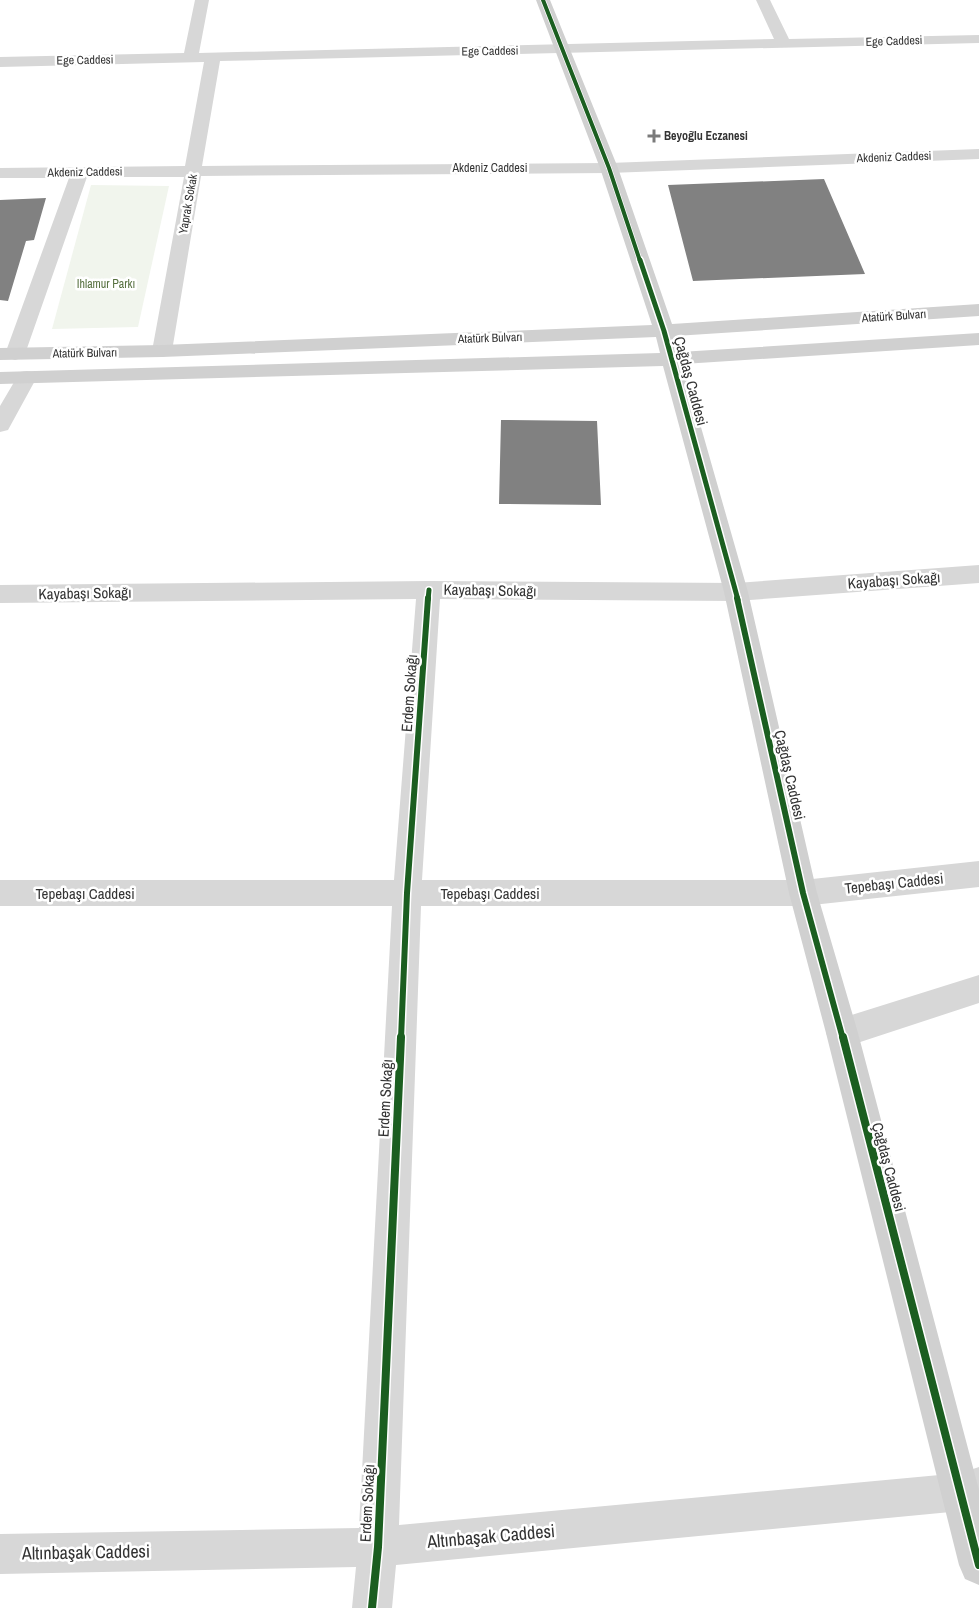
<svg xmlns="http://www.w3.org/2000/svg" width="979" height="1608" font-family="'Archivo Narrow',sans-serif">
  <rect width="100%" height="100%" fill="#fff"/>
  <path fill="#f1f5ed" d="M91,185L169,186L138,327L52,329Z"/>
  <path fill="#818181" d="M824,179L865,274L693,281L668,185Z
    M46,198L34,240L26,241L8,301L0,300V200Z
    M501,420L597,421L601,505L499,504Z"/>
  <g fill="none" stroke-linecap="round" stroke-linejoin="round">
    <path fill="#d7d7d7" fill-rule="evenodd" d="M195,0H209L199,53L774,39L756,0H770L789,39L979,35V43L220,61L202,166L609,163L979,149V159L609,173L201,176L172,351L169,355L162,357L155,355L152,351L184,177H87L25,354L22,358L15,360L8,358L5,354L69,178H0V168L185,166L204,62L0,67V57L184,53Z
      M27,371L34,372L37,377L8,430L0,432V406L20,372Z
      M979,565V583L736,601L440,599L422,880H803L979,861V887L803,906H421L399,1525L961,1473L979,1467V1505L961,1511L396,1565L392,1608H352L356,1567L0,1574V1534L359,1528L392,906H0V880H394L416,599L0,603V585L429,581L736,583Z
      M979,975V1003L842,1048L831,1044L826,1033L831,1022L842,1018Z"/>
    <path fill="#d0d0d0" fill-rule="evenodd" d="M536,0H550L618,168L672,324L979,304V316L675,336L680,352L979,333V345L683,364L748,592L817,893L858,1033L979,1490V1585L965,1579L959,1565L826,1033L789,893L724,592L663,366L0,384V372L660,353L656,337L162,357L0,360V348L162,345L652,325L600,168Z"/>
    <g stroke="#fff" stroke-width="5.5">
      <path id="cycleway-far3" d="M543,0L609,168L640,261"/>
    </g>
    <g stroke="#fff" stroke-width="8">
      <path id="cycleway-far2" d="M640,260L664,331L738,600
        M428,600L429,590"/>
    </g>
    <g stroke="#fff" stroke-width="9">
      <path id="cycleway-far1" d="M737,598L803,893L843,1039
        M401,1039L407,893L428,598"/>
    </g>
    <g stroke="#fff" stroke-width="11">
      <path id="cycleway" d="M843,1037L979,1565
        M372,1608L378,1547L401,1037"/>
    </g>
    <use href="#cycleway-far3" stroke="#1b5e20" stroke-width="4"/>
    <use href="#cycleway-far2" stroke="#1b5e20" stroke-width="5"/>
    <use href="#cycleway-far1" stroke="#1b5e20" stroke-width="6"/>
    <use href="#cycleway" stroke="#1b5e20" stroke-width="8"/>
  </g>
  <path fill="#7a7a7a" stroke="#fff" stroke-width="2" d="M651.5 128.5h5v5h5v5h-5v5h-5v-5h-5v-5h5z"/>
  <g text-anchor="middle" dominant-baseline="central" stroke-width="5" stroke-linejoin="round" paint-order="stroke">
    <g font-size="12" fill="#333" stroke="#fff">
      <text transform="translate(894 41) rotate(-2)">Ege Caddesi</text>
      <text transform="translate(490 51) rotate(-1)">Ege Caddesi</text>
      <text transform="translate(85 60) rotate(-1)">Ege Caddesi</text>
      <text transform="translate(894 157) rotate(-2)">Akdeniz Caddesi</text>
      <text x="490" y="168">Akdeniz Caddesi</text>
      <text transform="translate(85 172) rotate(-1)">Akdeniz Caddesi</text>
      <text transform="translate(188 204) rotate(-80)">Yaprak Sokak</text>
      <text transform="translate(894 316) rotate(-4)">Atatürk Bulvarı</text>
      <text transform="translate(490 338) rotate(-2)">Atatürk Bulvarı</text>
      <text transform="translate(85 353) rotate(-1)">Atatürk Bulvarı</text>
    </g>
    <g font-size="12" font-weight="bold" fill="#333" stroke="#fff" text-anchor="start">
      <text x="664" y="136">Beyoğlu Eczanesi</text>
    </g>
    <g font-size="12" fill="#56703f" stroke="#fff">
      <text x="106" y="284">Ihlamur Parkı</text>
    </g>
    <g font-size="15" fill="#333" stroke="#fff">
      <text transform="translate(691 381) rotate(75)">Çağdaş Caddesi</text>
      <text transform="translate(894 580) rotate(-4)">Kayabaşı Sokağı</text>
      <text transform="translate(490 590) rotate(1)">Kayabaşı Sokağı</text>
      <text transform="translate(85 593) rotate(-1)">Kayabaşı Sokağı</text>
      <text transform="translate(409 693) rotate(-86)">Erdem Sokağı</text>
      <text transform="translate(790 775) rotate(77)">Çağdaş Caddesi</text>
      <text transform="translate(894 883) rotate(-6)">Tepebaşı Caddesi</text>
      <text x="85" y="893">Tepebaşı Caddesi</text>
      <text x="490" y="893">Tepebaşı Caddesi</text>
      <text transform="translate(385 1098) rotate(-87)">Erdem Sokağı</text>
      <text transform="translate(889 1167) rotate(75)">Çağdaş Caddesi</text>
      <text transform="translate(367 1503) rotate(-87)">Erdem Sokağı</text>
    </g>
    <g font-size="18" fill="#333" stroke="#fff">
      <text transform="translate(491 1536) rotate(-5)">Altınbaşak Caddesi</text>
      <text transform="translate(86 1552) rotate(-1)">Altınbaşak Caddesi</text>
    </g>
  </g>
</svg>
